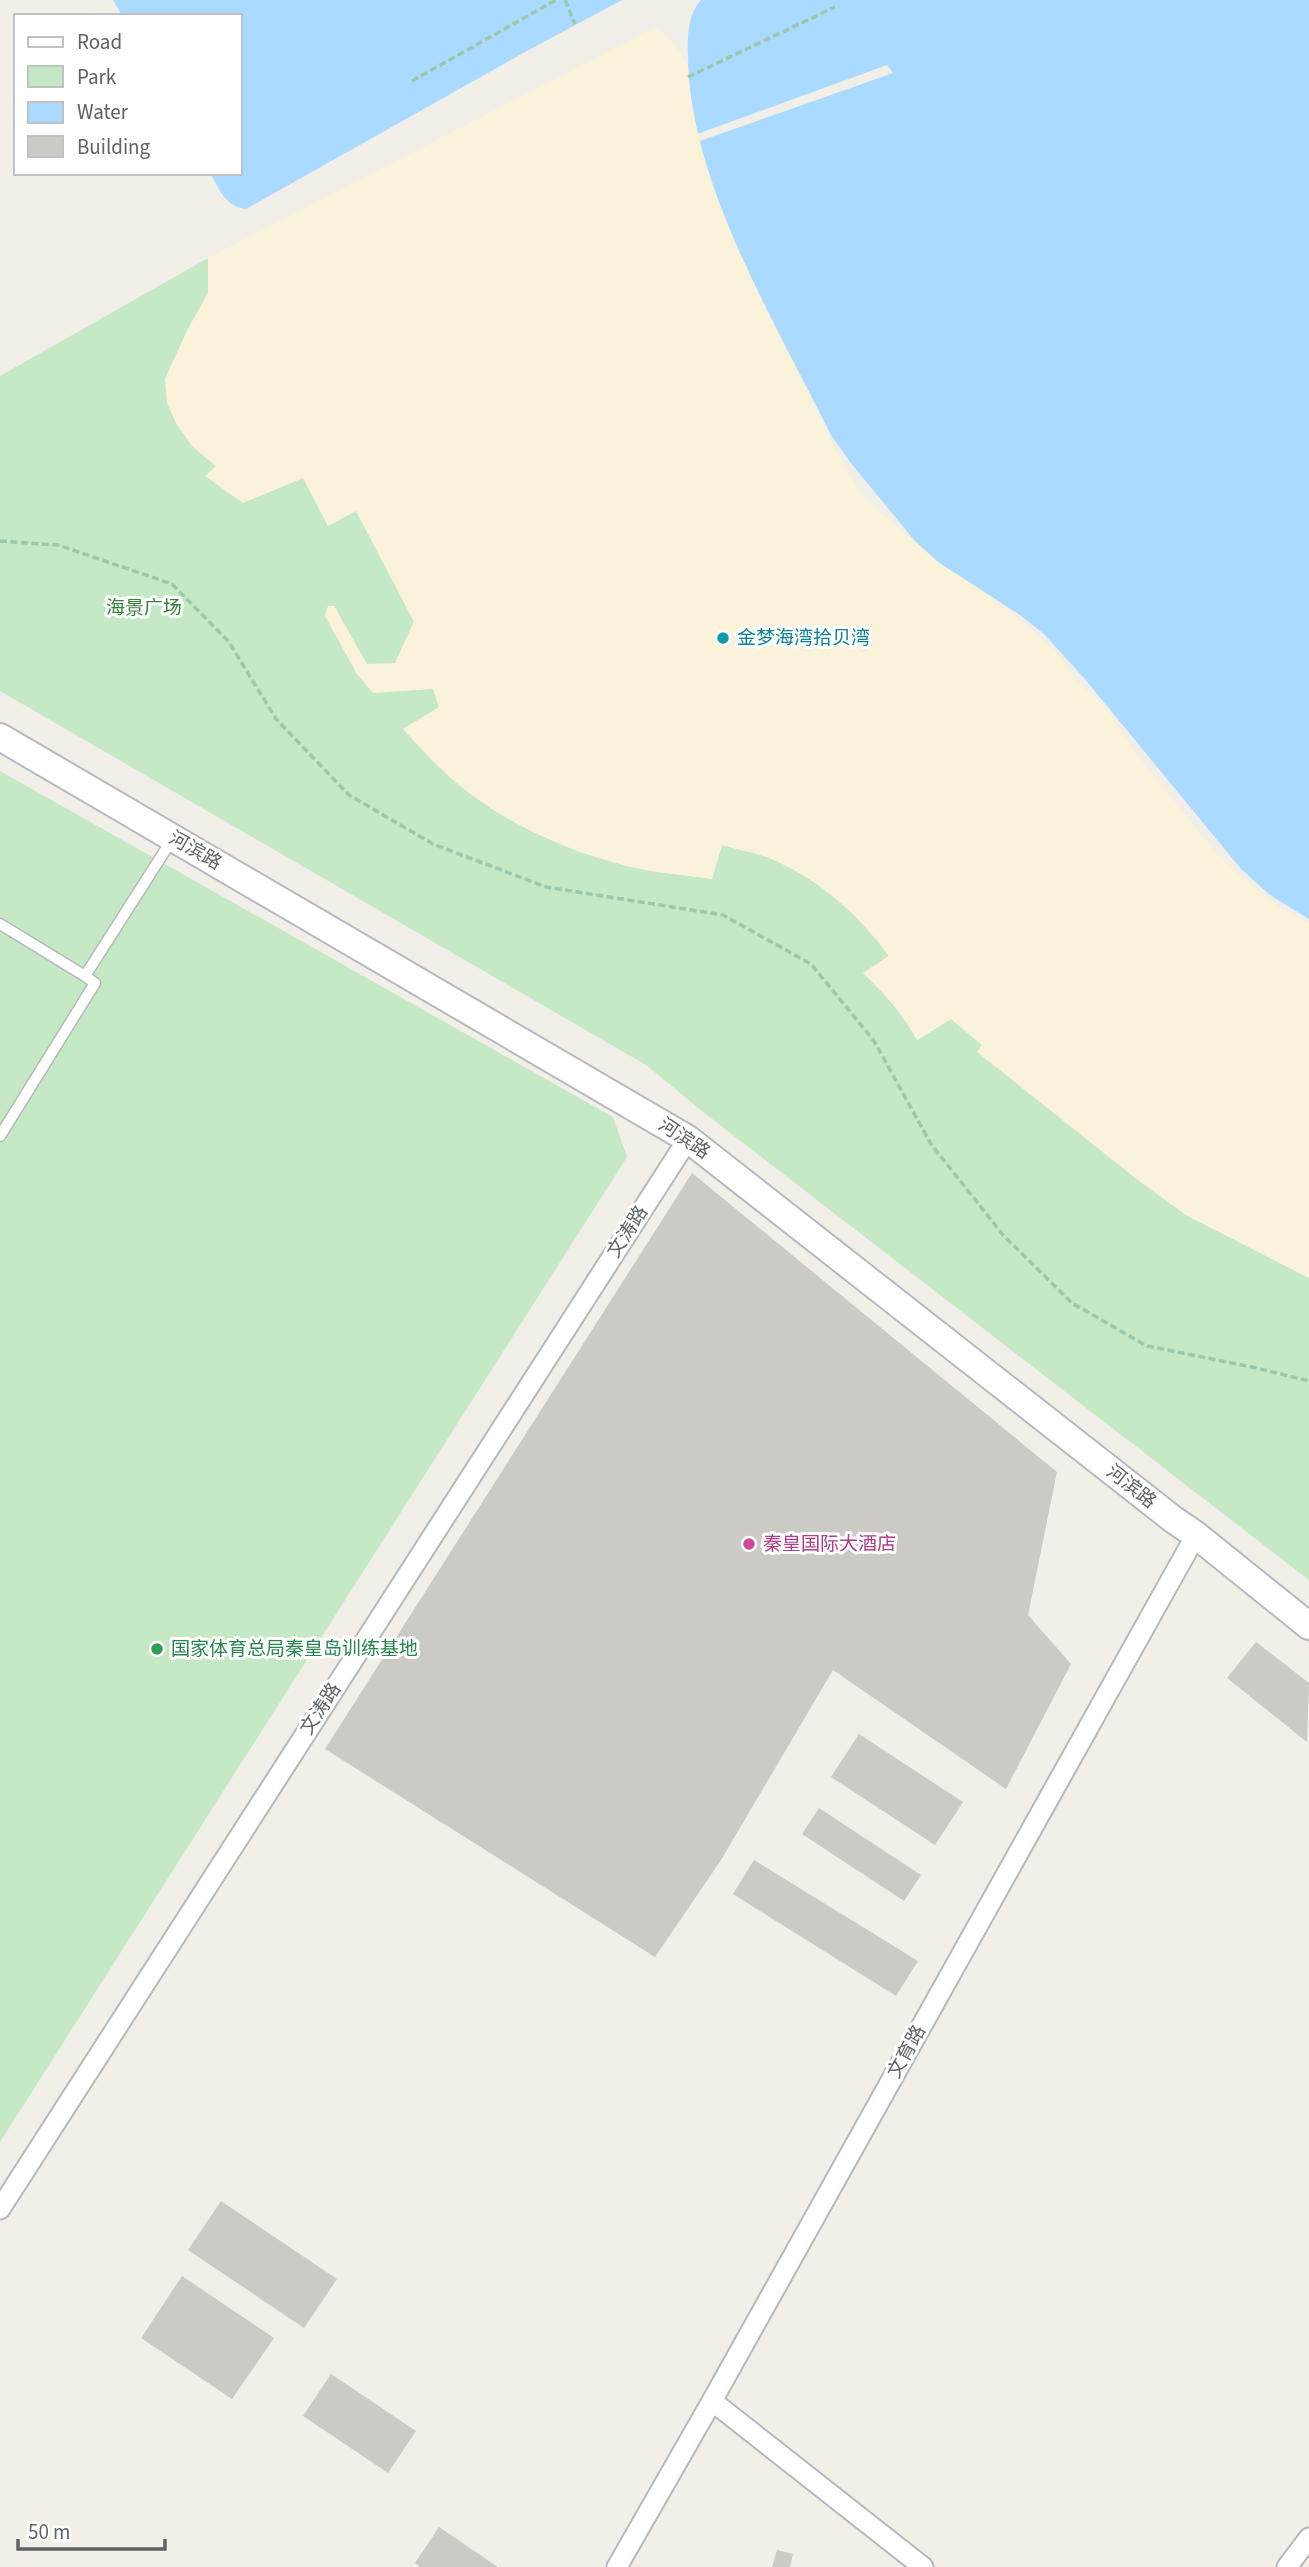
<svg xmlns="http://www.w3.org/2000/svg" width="1309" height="2567" font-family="'Source Sans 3','Noto Sans SC',sans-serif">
  <rect width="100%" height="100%" fill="#f1efe8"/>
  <path fill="#c5e8c5" d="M208,258V293L188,329L165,379L192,446L216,466L206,477L303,478L328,525L356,510L414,621L395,664H366L334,606L357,674L433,689L439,707L530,830L579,852L630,867L712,879L722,845C739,850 758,853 774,860C820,880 860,916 889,956L863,973C885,994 902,1013 917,1040L951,1019L982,1045L978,1052L1138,1180L1186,1215L1309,1278V1580L707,1115L646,1065L0,691V376Z
    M0,771L613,1117L627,1157L0,2142Z"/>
  <path fill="#fbf3d9" d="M656,27L673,43L699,82L788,334L804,385L840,460L861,493L885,517L936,558L1006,608L1059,654L1075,680L1108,710L1135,753L1214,851L1242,878L1278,907L1309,923V1278L1186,1215L1138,1180L977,1052L982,1045L951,1019L917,1040C902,1013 885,993 863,973L889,956C860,916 820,880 774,860C758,853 739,850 722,845L712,879C685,875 655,873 628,866C560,849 490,817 440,768C427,756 415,742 403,729L439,707L433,689L373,693L357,674L325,616L328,606H334L367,664L395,663L414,622L356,511L328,526L303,478L243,503L205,476L216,466L192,446L176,423L167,403L165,379L188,329L208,293V258Z"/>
  <path fill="#aadaff" d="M113,0H622L525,52L246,209C226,207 219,189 210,173H240V16H122Z
    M701,0H1309V919L1270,895L1241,869L1084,678L1044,634L1020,615L938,562L915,541L850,462L831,435C776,324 688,180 688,55C687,37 688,14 701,0Z"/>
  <path fill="#f1efe8" d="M887,65L893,73L700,141L697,134Z"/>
  <path fill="#cccac5" d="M692,1173L1057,1472L1028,1615L1071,1664L1006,1789L833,1670L721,1860L655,1957L325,1749Z
    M1256,1642L1309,1683L1307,1742L1227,1678Z
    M859,1734L963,1802L935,1845L831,1777Z
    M819,1808L921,1875L904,1901L802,1834Z
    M754,1860L918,1961L896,1996L733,1894Z
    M221,2201L337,2279L304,2328L188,2250Z
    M182,2276L274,2338L232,2399L141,2338Z
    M331,2374L416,2431L388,2473L303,2416Z
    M439,2527L498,2567H420L415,2563Z
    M777,2550L793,2554L790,2567H772Z"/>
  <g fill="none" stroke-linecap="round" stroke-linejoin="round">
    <g stroke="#b5b8bc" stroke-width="13">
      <path id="lane" d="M0,924L85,976
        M0,1136L95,983L85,976L173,838"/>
    </g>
    <g stroke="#b5b8bc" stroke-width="23">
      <path id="street" d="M0,2209L688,1139
        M712,2401L923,2567
        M617,2567L712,2401L1196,1535
        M1287,2567L1309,2538"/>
    </g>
    <g stroke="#b6babf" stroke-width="30">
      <path id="secondary" d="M0,737L688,1139L1174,1520L1196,1535L1309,1626"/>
    </g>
    <path stroke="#9cc7a9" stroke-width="3.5" stroke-dasharray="7 3.5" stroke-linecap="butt" d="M565,0L575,24
      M688,77L835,7
      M412,81L556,0
      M0,541L58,545L172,584L229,642L276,719L349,795L433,844L546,887L723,915L811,964L874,1041L931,1144L1003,1235L1072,1303L1147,1346L1252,1367L1309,1381"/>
    <use href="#lane" stroke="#fff" stroke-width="10"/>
    <use href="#street" stroke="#fff" stroke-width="19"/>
    <use href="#secondary" stroke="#fff" stroke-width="26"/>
  </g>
  <circle fill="#0f9aa8" stroke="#fff" stroke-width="2.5" cx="723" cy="638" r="7"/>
  <circle fill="#d1479c" stroke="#fff" stroke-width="2.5" cx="749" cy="1544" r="7"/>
  <circle fill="#2e9e5b" stroke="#fff" stroke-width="2.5" cx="157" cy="1649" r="7"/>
  <g text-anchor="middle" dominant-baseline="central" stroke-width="6" stroke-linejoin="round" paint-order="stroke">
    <g font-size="19" fill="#348238" stroke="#fff">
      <text x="144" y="608">海景广场</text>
    </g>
    <g font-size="19" fill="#0d838f" stroke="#fff" text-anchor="start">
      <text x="737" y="638">金梦海湾拾贝湾</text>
    </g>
    <g font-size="19" fill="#5f6368" stroke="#fff">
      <text transform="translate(195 851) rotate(30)">河滨路</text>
      <text transform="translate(684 1139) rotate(34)">河滨路</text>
      <text transform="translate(628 1232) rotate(-57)">文涛路</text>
      <text transform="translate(1131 1487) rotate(38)">河滨路</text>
      <text transform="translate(321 1709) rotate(-57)">文涛路</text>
      <text transform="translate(907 2052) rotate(-61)">文育路</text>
    </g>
    <g font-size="19" fill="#b23c85" stroke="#fff" text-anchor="start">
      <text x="763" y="1544">秦皇国际大酒店</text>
    </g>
    <g font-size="19" fill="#27864d" stroke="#fff" text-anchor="start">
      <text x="171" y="1649">国家体育总局秦皇岛训练基地</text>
    </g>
  </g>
  <rect x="14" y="14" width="228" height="161" fill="#ffffff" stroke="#bfc1c3" stroke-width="2"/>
  <rect x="28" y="37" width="35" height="10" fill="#ffffff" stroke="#bfc1c3" stroke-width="2"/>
  <text x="77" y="49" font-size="21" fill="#5f6368">Road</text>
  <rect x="28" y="66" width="35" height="21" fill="#c5e8c5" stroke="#bfc1c3" stroke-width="2"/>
  <text x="77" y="84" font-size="21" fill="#5f6368">Park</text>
  <rect x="28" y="102" width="35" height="21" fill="#aadaff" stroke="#bfc1c3" stroke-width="2"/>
  <text x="77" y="119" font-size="21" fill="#5f6368">Water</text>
  <rect x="28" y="136" width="35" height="21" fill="#cccac5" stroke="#bfc1c3" stroke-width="2"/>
  <text x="77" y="154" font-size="21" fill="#5f6368">Building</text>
  <path d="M18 2539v10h147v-10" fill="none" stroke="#5f6368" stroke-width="3.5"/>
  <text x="28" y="2539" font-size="21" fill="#5f6368" stroke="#ffffff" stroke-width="5" paint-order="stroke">50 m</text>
</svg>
